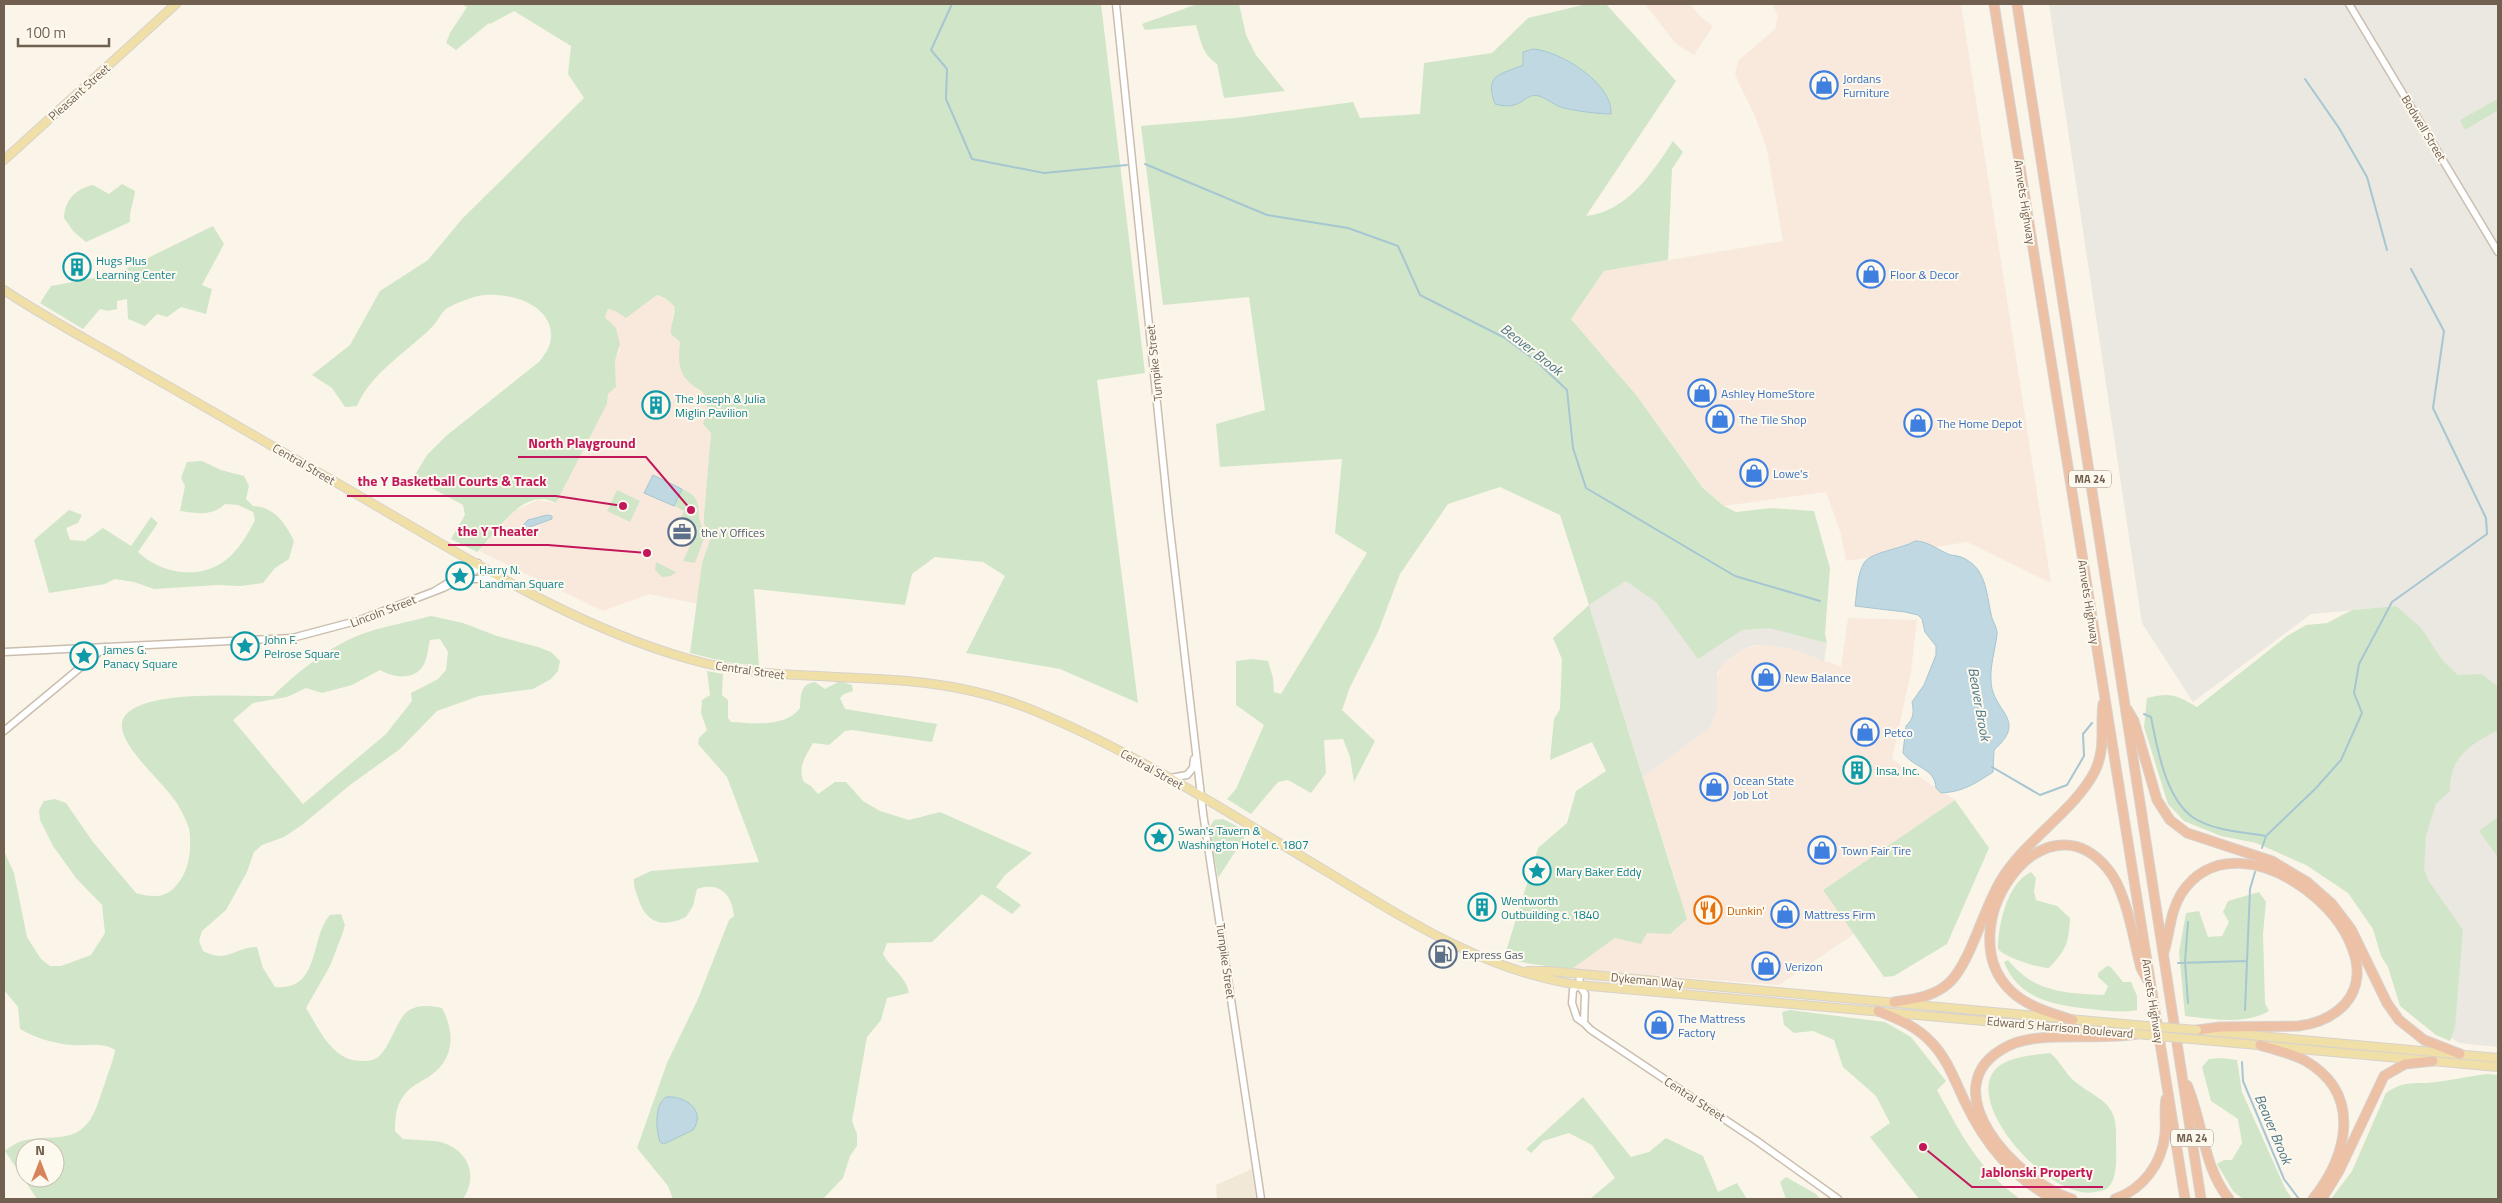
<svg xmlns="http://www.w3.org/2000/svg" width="2502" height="1203" font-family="'Titillium Web',sans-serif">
  <rect width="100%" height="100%" fill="#faf5e8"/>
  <path fill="#f1e8d7" d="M1252,1169L1256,1199H1217L1216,1185Z"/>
  <path fill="#f9e9dd" d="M1645,4H1690L1701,17L1713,26L1694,55L1676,44Z
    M1772,4H1961L2051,583L1967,542L1846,561L1841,534L1826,492L1724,506L1703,487L1637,396L1571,319L1604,271L1783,241L1767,150L1755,116L1735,75L1738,61L1775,29L1778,16Z
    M656,295L665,298L674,306L671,333L680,342V368L698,390L703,392L707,405L704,425L711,433L704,515V524L711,537L702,563L698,604L649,594L603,611L479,551L514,511L538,500L556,503L607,404L608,394L616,387L615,361L620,349L616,328L605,317L608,309L647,302Z
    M1848,618L1917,620L1911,672L1892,759L1955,800L1824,889L1854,934L1779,985L1572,969L1679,891L1643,777L1710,728L1717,710L1716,678L1722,665L1742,650L1762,644L1796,650L1841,667Z"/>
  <path fill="#ebe7e1" d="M2049,4H2498V1047L2459,1043L2410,1010L2409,631L2396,606L2311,614L2193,702L2142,623Z
    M1626,581L1827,643L1824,661L1796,650L1768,645H1755L1742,650L1725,662L1717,673V710L1710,728L1643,777L1589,605Z"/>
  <path fill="#d1e6c8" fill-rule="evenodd" d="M462,4H1101L1145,373L1097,380L1138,703L1060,669L966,653L1005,576L983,562L935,557L912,574L905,605L754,589L759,666L725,662L690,653L702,563L711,537L704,524V515L711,433L703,424L707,409L703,392C680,379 677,368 680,342L671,334C670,324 676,315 674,306L665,298L657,295L626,318L615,311L608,309L605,317L616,328L620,344L615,361L616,387L608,394L607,404L556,503C523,485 496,534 477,552L451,539L465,515L463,505L413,478L427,455L446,436L540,361C545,354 551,346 551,337C553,302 501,289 474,297C465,300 454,304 446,309C441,313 437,322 432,327C407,352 371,373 357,406L345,407L332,388L312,375L350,345L380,291L428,260L462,219L584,98L568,74L571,46L514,11L490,24L489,23L456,50L446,43L450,33L467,7Z
    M1197,4H1239L1246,35L1256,55L1285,91L1224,98L1217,64C1202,54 1201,41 1196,25L1145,30L1142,24Z
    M1587,4H1606L1676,81L1586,216C1628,211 1652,173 1673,141L1683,152L1672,169L1668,260L1604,271L1571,319L1637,396L1703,488L1724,506L1736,512L1771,508L1814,511L1830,568L1825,634L1827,643L1769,628L1742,630L1698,659L1656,602L1626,581L1589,605L1687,919L1670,934L1647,933L1641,944L1615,938L1572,969L1531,964L1504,958L1538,848L1567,823L1576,791L1606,771L1592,742L1550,760L1554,719L1560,709L1562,659L1553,638L1589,605L1560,515L1500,487L1448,504L1400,574L1378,632L1350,687L1342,710L1375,741L1354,782L1350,757L1343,739L1324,740L1326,773L1311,793L1288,780L1278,782L1251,814L1227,799L1236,789L1264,725L1236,705V661L1253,659L1268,661L1273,678L1274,692L1281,694L1367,553L1335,533L1342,459L1220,467L1216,424L1265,410L1249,297L1163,305L1141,126L1235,118L1353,102L1360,118L1420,114L1424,63L1492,53L1528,18Z
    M2498,99V110L2465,130L2460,120Z
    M122,184L135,191C134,202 129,211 130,222L86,242L73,231L64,218C65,200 75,189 93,185L109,194Z
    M213,226L224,244L202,285L212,289L206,314L181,307L167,317L157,314L145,326L128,319L127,299L117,301V309L108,311L100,309L83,329L40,303L51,286L115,274Z
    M202,461L221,470L244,476L249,486L246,499L253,506C275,507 285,523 294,541L289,559L275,568L263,583L240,586L218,585L154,589L134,582L115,579L105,584L49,593L34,540L69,510L82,515L78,523L66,528L70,540L85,541L103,528L131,546L151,517L158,523L138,552C160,573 197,580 223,562C237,553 248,534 255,520L253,512L238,505L225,504C211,517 197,513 180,511L185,486L181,478L187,462Z
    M682,489C709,500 691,515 706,533L695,563L683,561L698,528L679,521L684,511L674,506Z
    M617,490L640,501L630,522L607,511Z
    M656,562L676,572L671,576L662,577L655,570Z
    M2396,606L2421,628L2443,661L2458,675L2482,674L2498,687V730C2471,744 2449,757 2450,791L2436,804L2426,836L2424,869L2428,880L2463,930L2455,1027L2450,1041L2436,1035L2400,1006L2388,967L2381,956L2373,929L2348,893L2306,865L2256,843L2221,836L2184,821L2168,804L2144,727L2147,698C2171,692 2176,695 2197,707L2287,636L2306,625L2327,623L2352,610Z
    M431,616L463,623L497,636L538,647L551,652L560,661L558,671L551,679L533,689L479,696L437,711L400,749L350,785L302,825L284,837L262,845L254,852L247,872L226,910L202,931L199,941L203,951C228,964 234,947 257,947L263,968L275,987C321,991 309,939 330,915L341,914L345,925L342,935L330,966L306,1008C320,1030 332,1061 362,1061C370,1061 377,1060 382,1053C402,1027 396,998 442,1008C455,1032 455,1059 430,1076C421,1082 412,1085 405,1094C396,1104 395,1118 395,1131L403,1139C414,1140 425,1140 435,1141C466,1146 480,1173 463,1199H37L5,1151C24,1134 43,1140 66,1136C93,1131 97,1104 105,1083C108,1072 113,1062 115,1050C102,1042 88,1046 73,1045C54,1044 36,1038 20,1029L18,1007L4,990V851L14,873L27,937L41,959L50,966H61L91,955L105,933L102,905L76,878L53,846L40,820L39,810L44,801L55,799L66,803L93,842L136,893C150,897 164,899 175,887C185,876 189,864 190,849C190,841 191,831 187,823C183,813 177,802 170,794C158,778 114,740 123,719C138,688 243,697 273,696C298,671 333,643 368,632C388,625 410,622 431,616ZM440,639L448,652L446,670L438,679L411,693L412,701L386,734L303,804L233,720L253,703L287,697L306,688L322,693L352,685L380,670C395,679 420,681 426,659C428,653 428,647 430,640ZM25,1148H55V1178H25Z
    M707,671L723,674L722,695L728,700V718L731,722C752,723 785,728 800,708C801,695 800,684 815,682L825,689L840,681L852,685L853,691L844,694L840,698L845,709L937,724L932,742L852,730L845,731L829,745L813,743C806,756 797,767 804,782L811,786L818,794L835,782H846L863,801L880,811L909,820L940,812L1032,853L1005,875L996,887L1021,905L1012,914L982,894L932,942L887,943L883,954C891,969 906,976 909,993L887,998L881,1020L867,1037L852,1121L857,1134V1146L850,1156L843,1178L823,1199H673L668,1186L637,1148L667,1063L698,999L729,920L734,916C732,895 720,881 697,889L693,906L686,917C663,928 646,924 638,898C636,892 633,886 634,879L651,871L759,862L727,777L698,744L699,738L707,730L701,713L702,700L710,695Z
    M1955,800L1989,848L1947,944L1894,976L1884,977L1823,890Z
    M2498,817V857L2479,831Z
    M1223,819L1248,832L1218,878L1209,828L1214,820Z
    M2031,872L2036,878L2034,891L2036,900L2057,906L2070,918C2069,943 2066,950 2049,968C2037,968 2005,957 1998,949C1998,925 2007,883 2031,872Z
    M2259,892L2266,902L2263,934L2265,1003L2269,1011C2246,1025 2211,1019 2185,1016L2179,952L2186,913L2199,911L2208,937L2222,936L2229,922L2223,912L2228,901Z
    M2008,960C2035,993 2065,993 2104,995L2108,986L2098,977V973L2107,966L2111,967L2123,982H2131L2137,996V1010C2121,1013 2107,1011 2091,1009C2054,1005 2019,1000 2004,962Z
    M1790,1010L1885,1022L1911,1037L1946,1081L1937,1090C1961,1134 1978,1169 2020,1199H1919L1870,1137L1890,1123L1876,1096L1843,1067L1834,1040L1813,1031L1794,1033L1784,1025L1782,1012Z
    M2050,1053C2060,1061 2064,1071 2072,1079C2097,1101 2118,1099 2116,1138C2116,1152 2118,1172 2111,1184C2107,1190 2101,1191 2095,1192C2049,1202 1953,1094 2002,1064C2016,1056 2035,1055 2050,1053Z
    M2222,1058L2237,1060L2242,1092L2285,1188L2292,1199H2243L2233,1191L2217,1164L2224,1160H2232L2242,1143L2238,1119L2211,1101L2202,1067L2209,1059Z
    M2487,1074L2498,1075V1199H2331L2352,1171L2386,1093C2406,1079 2415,1085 2436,1082C2453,1080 2470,1076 2487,1074Z
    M1583,1097L1631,1157L1649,1152L1666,1138L1703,1156L1718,1192L1737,1183L1747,1199H1590L1615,1178L1592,1145L1569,1133L1543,1141L1531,1153L1526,1149Z
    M1786,1177L1816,1194L1820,1199H1786L1780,1182Z"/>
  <path fill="#bfd8e2" stroke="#a6c6d2" d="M1533,49C1560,51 1613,83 1611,114C1600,114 1575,111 1564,108C1555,106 1548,99 1539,96C1523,92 1523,112 1495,104C1484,74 1500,75 1523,65V52Z
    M653,475L682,489L674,506L644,493Z
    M547,515L552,516V519L518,531L528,520Z
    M1915,541C1927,541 1935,548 1946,553C1950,556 1956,555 1961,557C1986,567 1986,591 1991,614C1992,621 1998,628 1997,635C1995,650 1990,666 1991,681C1992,712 2029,719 1994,750L1993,772C1976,783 1963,792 1941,793L1936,788C1935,768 1914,768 1903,753L1906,726C1914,718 1914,712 1912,702L1924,685L1936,655V646L1925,632L1922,619L1918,615L1905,612L1855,606C1857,593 1857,574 1864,563C1870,552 1902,549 1915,541Z
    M666,1097C684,1095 707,1110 693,1130L664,1144L660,1142C656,1130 654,1105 666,1097Z"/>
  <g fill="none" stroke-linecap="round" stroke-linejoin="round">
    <path stroke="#a6c6d2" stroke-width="2" d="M952,4L931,50L947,69L946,99L972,159L1044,173L1127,165
      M2305,79L2339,128L2367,177L2387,250
      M1145,164L1267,215L1348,228L1398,246L1420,295L1505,338L1535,360L1567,390L1573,448L1586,488L1735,576L1820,601
      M2144,714L2151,717C2157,748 2166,800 2194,818C2214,831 2243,832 2266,836
      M1992,767L2040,795L2067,785L2084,756L2083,734L2092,723
      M2266,836L2316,788L2341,760L2362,713L2354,693L2359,664L2392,602L2487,534L2486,518L2433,408L2444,331L2411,269
      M2262,848L2266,836
      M2188,922L2185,962L2188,1003
      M2178,963L2247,961
      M2245,1010L2250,889L2255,872
      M2242,1062L2243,1081L2284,1179L2299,1199"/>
    <g stroke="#cbbeaf" stroke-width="9">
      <path id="minor" d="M1116,4L1169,520L1203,813L1261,1199
        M2349,4L2498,252
        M464,579H501
        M4,652L292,638L360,620L443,588L471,574L476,570L478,563L464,567L451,581L433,592
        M4,731L105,647
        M1170,778L1187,775L1193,768L1194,759
        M1580,975L1579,985L1585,994L1584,1023L1591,1030L1757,1141L1838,1199
        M1579,985L1573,990L1572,1003L1577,1018L1584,1023"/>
    </g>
    <g stroke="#d7d2ce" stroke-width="10">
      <path id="major" d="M4,160L176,4
        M4,290C47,319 94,343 140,370C206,407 271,446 337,483C451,548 563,623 689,659C760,680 834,674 907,681C953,685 999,695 1042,714C1142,756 1233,816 1326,871C1407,920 1484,971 1579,985L2119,1033
        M1528,971H1549L2135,1025
        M2206,1031L2498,1058
        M2191,1039L2498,1067"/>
    </g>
    <g stroke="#d7d2ce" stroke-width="11">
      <path id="highway" d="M1994,4L2185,1199
        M2017,4L2201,1199
        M2127,709L2134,721L2157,800L2170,820L2187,833L2272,861L2307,882L2332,904L2351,929L2387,1003L2399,1020L2424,1040L2460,1054
        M2164,952C2170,932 2170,912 2181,894C2241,802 2402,940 2345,1004C2332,1018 2316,1024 2298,1026L2220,1027L2197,1030
        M1894,1002C1915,999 1934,997 1950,982C1972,960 1984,905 2003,877C2028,838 2075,810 2095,771C2106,748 2100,728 2103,704
        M1878,1011C1898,1019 1916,1026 1931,1042C1947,1058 1955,1081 1965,1102C1985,1144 2012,1177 2054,1199
        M2073,1020C2051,1013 2028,1007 2011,991C1947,930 2042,790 2107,868C2127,891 2133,939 2141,968L2147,979
        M2260,1045C2275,1050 2291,1053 2304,1060C2363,1093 2348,1155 2313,1199
        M2187,1085C2203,1122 2203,1167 2229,1199
        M2072,1199C2019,1183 1926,1087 2008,1046C2040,1030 2098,1041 2136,1034
        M2115,1199C2143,1189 2162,1164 2165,1134C2166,1122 2164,1111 2166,1099
        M2322,1199L2339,1171L2384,1076L2405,1064L2433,1061"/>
    </g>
    <use href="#minor" stroke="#fff" stroke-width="6"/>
    <use href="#major" stroke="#f1dfa8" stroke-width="8"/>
    <use href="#highway" stroke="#edc1a6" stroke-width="9"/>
    <g stroke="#d7d2ce" stroke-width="10" stroke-linecap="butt">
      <path id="major-bridge" d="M2135,1025L2197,1030
        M2136,1034L2191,1039"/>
    </g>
    <use href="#major-bridge" stroke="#f1dfa8" stroke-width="8"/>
  </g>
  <defs>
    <g id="shop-ring" transform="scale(1.4375)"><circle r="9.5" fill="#fdf9ee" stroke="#3f7fe0" stroke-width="1.5"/><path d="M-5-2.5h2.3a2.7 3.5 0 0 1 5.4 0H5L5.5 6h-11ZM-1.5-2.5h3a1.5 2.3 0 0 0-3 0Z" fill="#3f7fe0"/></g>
    <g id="building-ring" transform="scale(1.4375)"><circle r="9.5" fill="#fdf9ee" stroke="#0f9aa8" stroke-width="1.5"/><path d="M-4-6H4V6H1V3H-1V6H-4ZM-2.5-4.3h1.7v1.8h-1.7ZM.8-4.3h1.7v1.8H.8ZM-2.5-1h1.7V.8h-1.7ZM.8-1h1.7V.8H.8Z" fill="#0f9aa8"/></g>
    <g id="office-ring" transform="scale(1.4375)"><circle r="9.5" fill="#fdf9ee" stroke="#5c6f8a" stroke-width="1.5"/><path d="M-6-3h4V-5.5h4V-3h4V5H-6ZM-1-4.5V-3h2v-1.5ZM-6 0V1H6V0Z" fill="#5c6f8a"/></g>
    <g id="sight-ring" transform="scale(1.4375)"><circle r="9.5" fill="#fdf9ee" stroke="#0f9aa8" stroke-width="1.5"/><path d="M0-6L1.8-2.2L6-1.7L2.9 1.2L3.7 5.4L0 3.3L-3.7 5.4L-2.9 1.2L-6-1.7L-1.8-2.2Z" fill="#0f9aa8"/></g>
    <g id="restaurant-ring" transform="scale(1.4375)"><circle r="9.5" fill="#fdf9ee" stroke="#e8710a" stroke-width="1.5"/><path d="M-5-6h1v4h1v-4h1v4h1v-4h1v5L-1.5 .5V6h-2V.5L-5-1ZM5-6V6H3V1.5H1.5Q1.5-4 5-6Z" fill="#e8710a"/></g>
    <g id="fuel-ring" transform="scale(1.4375)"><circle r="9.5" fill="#fdf9ee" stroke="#5c6f8a" stroke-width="1.5"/><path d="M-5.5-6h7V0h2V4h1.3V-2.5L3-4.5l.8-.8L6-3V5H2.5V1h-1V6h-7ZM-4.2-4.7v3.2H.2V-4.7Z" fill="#5c6f8a"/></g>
  </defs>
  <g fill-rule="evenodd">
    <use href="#shop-ring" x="1824" y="85"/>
    <use href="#building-ring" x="77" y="267"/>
    <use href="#shop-ring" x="1871" y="274"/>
    <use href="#shop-ring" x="1702" y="393"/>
    <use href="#building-ring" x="656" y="405"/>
    <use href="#shop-ring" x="1720" y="419"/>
    <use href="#shop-ring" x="1918" y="423"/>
    <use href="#shop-ring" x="1754" y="473"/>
    <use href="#office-ring" x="682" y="532"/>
    <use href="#sight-ring" x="460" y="576"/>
    <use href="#sight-ring" x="245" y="646"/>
    <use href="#sight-ring" x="84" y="656"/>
    <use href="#shop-ring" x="1766" y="677"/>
    <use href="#shop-ring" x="1865" y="732"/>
    <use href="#building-ring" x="1857" y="770"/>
    <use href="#shop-ring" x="1714" y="787"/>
    <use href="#sight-ring" x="1159" y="837"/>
    <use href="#shop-ring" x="1822" y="850"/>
    <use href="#sight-ring" x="1537" y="871"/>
    <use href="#building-ring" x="1482" y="907"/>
    <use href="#restaurant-ring" x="1708" y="910"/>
    <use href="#shop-ring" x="1785" y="914"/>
    <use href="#fuel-ring" x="1443" y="954"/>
    <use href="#shop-ring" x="1766" y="966"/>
    <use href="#shop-ring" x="1659" y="1025"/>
  </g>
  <g text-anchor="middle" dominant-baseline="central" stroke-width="4" stroke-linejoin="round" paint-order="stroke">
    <g fill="#fdf9ee" stroke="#9b8d7f" stroke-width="1">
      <rect x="2069" y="470.5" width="42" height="17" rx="4"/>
      <rect x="2171" y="1129.5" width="42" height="17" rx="4"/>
    </g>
    <g font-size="11" font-weight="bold" fill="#715f4f">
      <text x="2090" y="479">MA 24</text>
      <text x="2192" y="1138">MA 24</text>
    </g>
    <g font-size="12" fill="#366cbe" stroke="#fdf9ee" text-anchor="start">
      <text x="1843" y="78">Jordans<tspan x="1843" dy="14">Furniture</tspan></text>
      <text x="1890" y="274">Floor &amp; Decor</text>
      <text x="1721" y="393">Ashley HomeStore</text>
      <text x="1739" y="419">The Tile Shop</text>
      <text x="1937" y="423">The Home Depot</text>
      <text x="1773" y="473">Lowe's</text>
      <text x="1785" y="677">New Balance</text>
      <text x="1884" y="732">Petco</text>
      <text x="1733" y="780">Ocean State<tspan x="1733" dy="14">Job Lot</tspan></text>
      <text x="1841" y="850">Town Fair Tire</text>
      <text x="1804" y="914">Mattress Firm</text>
      <text x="1785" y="966">Verizon</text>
      <text x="1678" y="1018">The Mattress<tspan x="1678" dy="14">Factory</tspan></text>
    </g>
    <g font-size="12" fill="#715f4f" stroke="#fdf9ee">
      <text transform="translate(79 92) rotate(-42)">Pleasant Street</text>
      <text transform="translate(2424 128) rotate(59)">Bodwell Street</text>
      <text transform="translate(2025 202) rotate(81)">Amvets Highway</text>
      <text transform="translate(1154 363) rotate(-96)">Turnpike Street</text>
      <text transform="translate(304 464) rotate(30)">Central Street</text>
      <text transform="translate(2089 602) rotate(81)">Amvets Highway</text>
      <text transform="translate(383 611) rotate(-21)">Lincoln Street</text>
      <text transform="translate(750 670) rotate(8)">Central Street</text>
      <text transform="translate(1152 769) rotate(29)">Central Street</text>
      <text transform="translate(1226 961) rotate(82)">Turnpike Street</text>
      <text transform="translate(1647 980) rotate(5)">Dykeman Way</text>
      <text transform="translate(2153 1001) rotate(81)">Amvets Highway</text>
      <text transform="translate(2060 1027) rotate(5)">Edward S Harrison Boulevard</text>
      <text transform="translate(1695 1099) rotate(33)">Central Street</text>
    </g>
    <g font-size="12" fill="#0d838f" stroke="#fdf9ee" text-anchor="start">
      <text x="96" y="260">Hugs Plus<tspan x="96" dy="14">Learning Center</tspan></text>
      <text x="675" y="398">The Joseph &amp; Julia<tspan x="675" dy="14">Miglin Pavilion</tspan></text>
      <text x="479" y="569">Harry N.<tspan x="479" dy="14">Landman Square</tspan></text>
      <text x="264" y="639">John F.<tspan x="264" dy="14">Pelrose Square</tspan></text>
      <text x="103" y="649">James G.<tspan x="103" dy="14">Panacy Square</tspan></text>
      <text x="1876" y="770">Insa, Inc.</text>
      <text x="1178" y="830">Swan's Tavern &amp;<tspan x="1178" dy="14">Washington Hotel c. 1807</tspan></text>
      <text x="1556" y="871">Mary Baker Eddy</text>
      <text x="1501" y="900">Wentworth<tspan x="1501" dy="14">Outbuilding c. 1840</tspan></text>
    </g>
    <g font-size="12" fill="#4e5e75" stroke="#fdf9ee" text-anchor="start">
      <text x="701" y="532">the Y Offices</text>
      <text x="1462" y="954">Express Gas</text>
    </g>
    <g font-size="12" fill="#c56008" stroke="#fdf9ee" text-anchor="start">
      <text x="1727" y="910">Dunkin'</text>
    </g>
    <g font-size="14" font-style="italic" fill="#4e7889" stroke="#fdf9ee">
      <text transform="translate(1532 349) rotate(38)">Beaver Brook</text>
      <text transform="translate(1980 704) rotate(80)">Beaver Brook</text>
      <text transform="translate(2274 1129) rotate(67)">Beaver Brook</text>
    </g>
  </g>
  <path fill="none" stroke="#c2185b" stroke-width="2" d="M691 510L646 457H518M623 506L556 496H347M647 553L548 545H448M1923 1147L1972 1187H2103"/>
  <g fill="#c2185b" stroke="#fdf9ee" stroke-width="2">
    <circle cx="691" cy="510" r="5"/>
    <circle cx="623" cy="506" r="5"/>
    <circle cx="647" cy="553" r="5"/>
    <circle cx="1923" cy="1147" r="5"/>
  </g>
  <g font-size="14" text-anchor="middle" font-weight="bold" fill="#c2185b" stroke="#fdf9ee" stroke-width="4" stroke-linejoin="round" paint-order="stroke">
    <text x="582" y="448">North Playground</text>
    <text x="452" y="486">the Y Basketball Courts &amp; Track</text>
    <text x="498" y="536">the Y Theater</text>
    <text x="2037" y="1177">Jablonski Property</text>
  </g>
  <rect width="2502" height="1203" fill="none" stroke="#715f4f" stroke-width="10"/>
  <g transform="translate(40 1163)"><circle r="24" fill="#fdf9ee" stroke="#c5bbae"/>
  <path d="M0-4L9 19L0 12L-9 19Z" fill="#d6855b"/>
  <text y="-8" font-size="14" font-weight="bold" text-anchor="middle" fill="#715f4f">N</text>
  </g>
  <path d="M18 38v8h91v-8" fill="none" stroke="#715f4f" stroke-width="2.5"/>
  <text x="25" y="38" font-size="15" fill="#715f4f" stroke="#fdf9ee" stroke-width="4" paint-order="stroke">100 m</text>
</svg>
